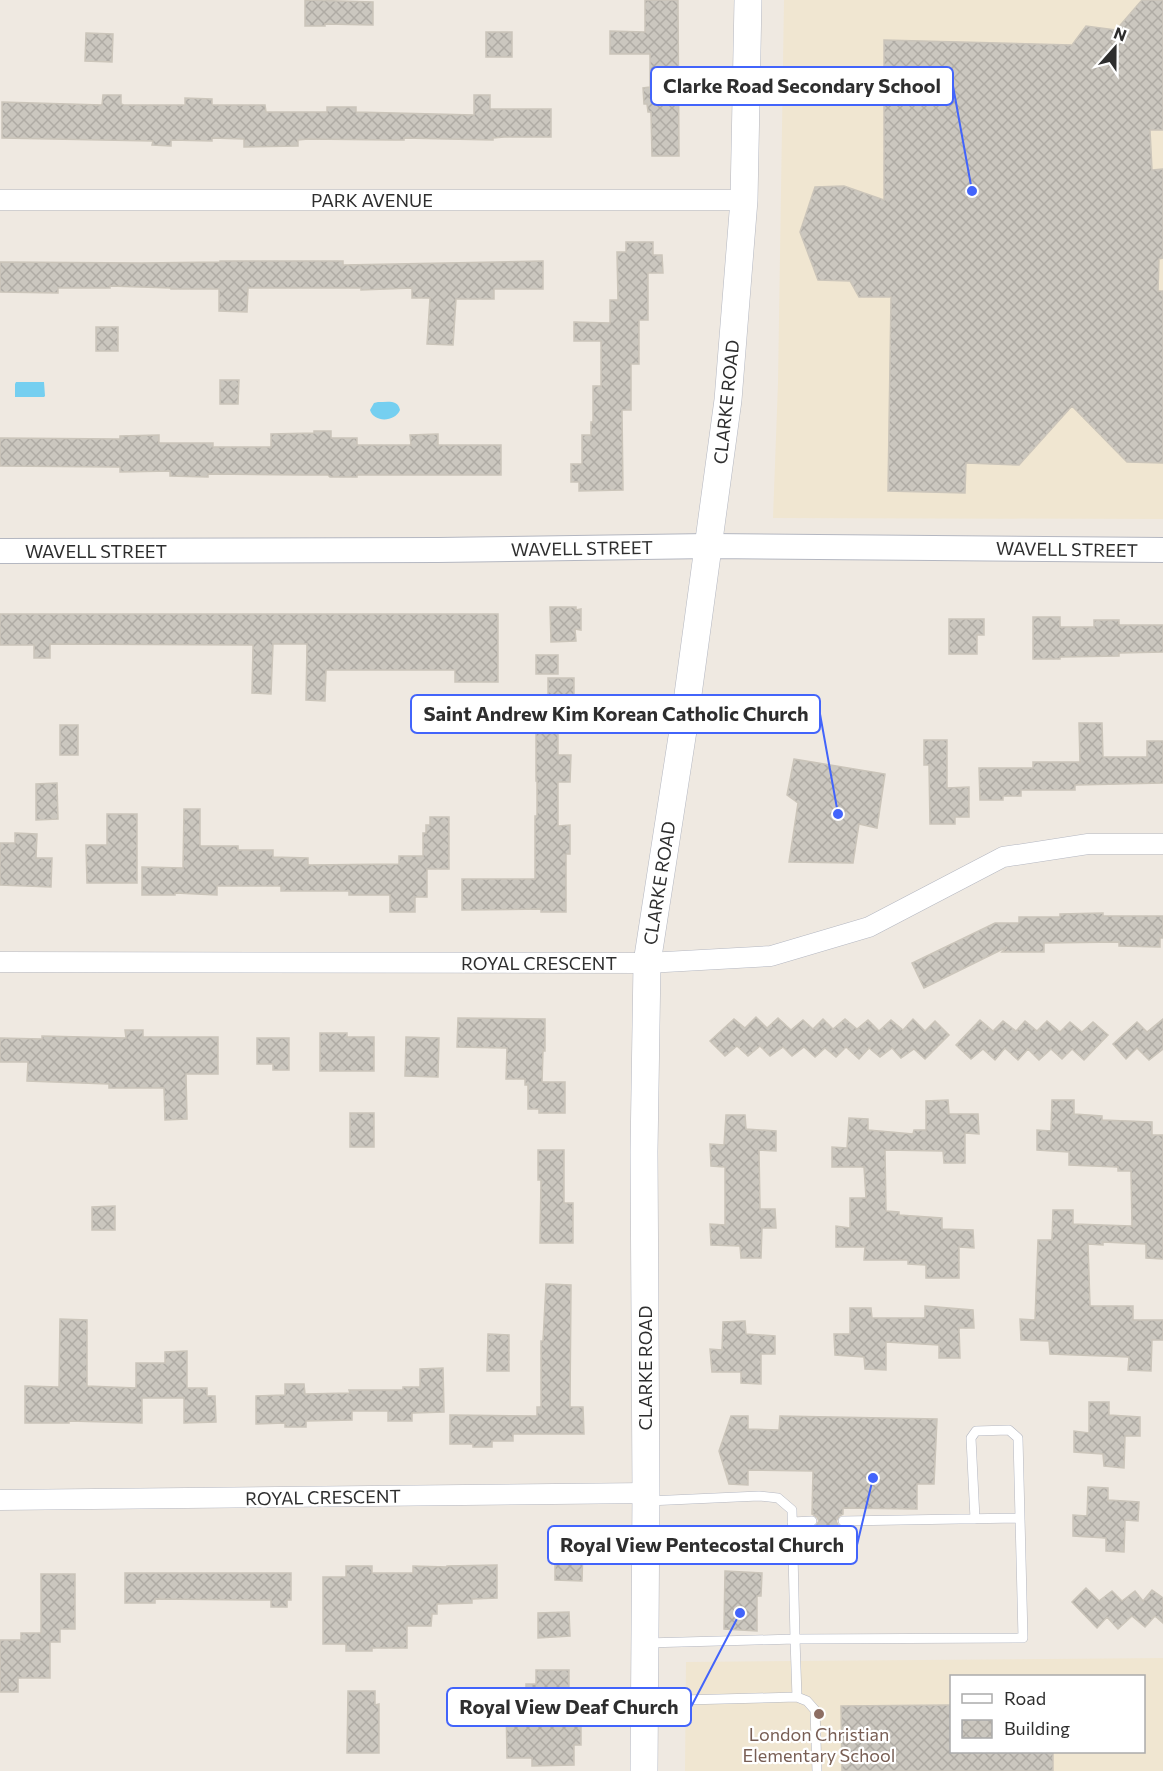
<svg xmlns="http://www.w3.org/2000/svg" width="1163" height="1771" font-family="Commissioner,sans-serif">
  <defs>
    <pattern id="building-cross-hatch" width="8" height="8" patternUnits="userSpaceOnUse" patternTransform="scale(1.5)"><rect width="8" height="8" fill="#cbc7bf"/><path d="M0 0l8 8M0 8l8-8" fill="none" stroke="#afaba4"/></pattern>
  </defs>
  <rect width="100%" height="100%" fill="#efe9e1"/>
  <path fill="#f0e6d1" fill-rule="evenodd" d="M784,0H1163V519L773,518L778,383Z
    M1163,1658V1771H685L686,1662ZM952,1676H1144V1752H952Z"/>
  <path fill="#75cff0" d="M16,382H44L45,396L44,397H15V384Z
    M378,402C387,402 398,399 400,410C395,422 374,423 370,410L374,403Z"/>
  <path fill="url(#building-cross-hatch)" stroke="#cbc5ba" stroke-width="1.5" d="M305,0L373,2V25L325,24V26H305Z
    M645,0H678L679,156H652L651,112H648L647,104H644L643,88L650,87V54H610V31L645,32Z
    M1142,0H1163V130H1150L1152,170L1163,169V258L1159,259L1158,291H1163V463L1127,462L1072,406L1019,465L966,463L965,493L888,491L891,297H859L850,281L818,280L800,232L815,187L844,186L884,200V40L1072,45L1086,26L1116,30Z
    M486,32H512V57H486Z
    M86,33L113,34L112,62L85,61Z
    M103,95H121V104L124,105H185V98L212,99V105H265L266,112H327V107H356V112L474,115V95H490V109H551V137H504L493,138V140L404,138V140H395L308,139L298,140V146L244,147V139L212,138V141L171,140V146L152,145L153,141L2,138V102L102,105Z
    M626,242H653V255H662L663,273H648V320H639V364H631V410H622L623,490L579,491V482H571V464H582V435H591V422H593V386H601V341H574V322L610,323V300H618L617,252H626Z
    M220,261H343V265L543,261V289H494V299H456L453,345L427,344L430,298H412V288L361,290V288H248L247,312L219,311V289H171V288L110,286V288H58V293L0,292V262L142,263L220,262Z
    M96,327H118V351H96Z
    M220,380H239L238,404H220Z
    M314,431H331V438H357V445H411L410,435L438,434V445H501V475H357V477H330L328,475H304L208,474V477L170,476V471L120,472V467L0,466V438L120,439V436L159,435V443H213V447H271V434L314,433Z
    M550,607H576V610L581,609V630L575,629L576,641L551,642Z
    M0,614H498V682H455V670H326L325,701L306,700L307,644H273L271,694L252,693L253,645L50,644V658H34V645H0Z
    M1033,617H1060V627H1094V620H1119V625H1163V652L1119,653V656L1060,657V659H1033Z
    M949,619H984V635H977V654H949Z
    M536,655H558V674H536Z
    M548,678H574V712H548Z
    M1079,723H1102L1103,757H1147V741H1163V783L1075,785V790H1021V796H1003V800H980L979,768H1033V762H1080Z
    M60,725H78V755H60Z
    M536,727H558V755H571L570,782H558V826L570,825V854H566V912H541V909L462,910V879H535V816H537V781H536Z
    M924,740H947V788L969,787V817H955V824H930L929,765H924Z
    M794,759L885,774L877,828L859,824L853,863L789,862L798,803L787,795Z
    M57,783L58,819L36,820V784Z
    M184,809H200V846H238V850H273V857L308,858V865L399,864V856H423V833H426V825H430V817H449V869H427V897H415V912H390V895H349V891H281V886H217V895L175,893V895H142V867L183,868Z
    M107,814H137V883H87L86,845H107Z
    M15,833L37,834L36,858H52L51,887L0,885V843H15Z
    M1103,913V916H1163V938H1160V947L1119,946V942L1044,943V952H1002L1007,947L924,988L912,963L995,923H1019V917H1060V914Z
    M756,1017L767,1028L778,1018L791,1030L803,1020L813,1029L823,1019L833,1029L845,1019L857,1029L868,1020L879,1031L891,1020L903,1030L913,1019L925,1031L935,1021L949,1035L925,1059L914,1049L901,1058L892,1048L880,1057L869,1048L859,1059L846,1047L836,1057L825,1048L815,1057L804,1047L792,1056L783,1047L770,1056L760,1046L748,1056L737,1046L725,1056L710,1041L734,1019L745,1028Z
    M458,1018L545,1019V1051H543L542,1082H565V1113H539V1109H528V1085H525V1079H506L507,1048L457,1047Z
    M1163,1019V1049L1149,1060L1137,1048L1126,1059L1113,1044L1137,1022L1147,1032Z
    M980,1020L993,1031L1003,1021L1016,1031L1025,1021L1037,1031L1047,1021L1060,1032L1070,1022L1082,1032L1093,1022L1108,1035L1084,1060L1072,1049L1062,1059L1051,1049L1039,1060L1028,1049L1018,1060L1005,1048L995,1060L983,1049L971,1059L956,1045Z
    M125,1030H143V1037H218V1074H186L187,1119L165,1120L164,1088H109V1084L27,1081L28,1062H0V1038L42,1039V1036L126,1038Z
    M320,1033H347V1037H374V1071H320Z
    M406,1037L439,1038L438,1077L405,1076Z
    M257,1038H289V1070H273V1064H257Z
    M948,1100L949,1114H978L979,1134L965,1133V1163H944L943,1151L885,1150L886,1211L899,1212V1215L942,1218V1229L973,1230L974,1248L959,1247V1278H926V1265L908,1264V1260H864L865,1247H836V1226L850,1228V1198H866L864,1167H832V1147L847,1148L849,1118L868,1119V1130L913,1134L914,1130H926V1101Z
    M1052,1100H1074V1114L1102,1116V1120L1152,1122V1135H1163V1259L1146,1258V1244L1103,1242V1245L1088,1244L1090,1306H1133V1320H1163V1340H1152L1151,1371L1128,1370L1129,1357L1050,1354L1049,1341L1021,1340L1020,1319L1035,1320L1038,1240H1052L1053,1210H1073V1224L1132,1226L1131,1171H1118V1167L1069,1165V1152L1037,1150V1130L1051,1131Z
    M350,1113H374V1147H350Z
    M726,1115H745L746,1129L776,1131V1151L759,1150L760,1209H775L776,1228H762L761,1258H741L740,1246L711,1245L710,1224L725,1225V1167L711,1166L710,1144L724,1145Z
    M538,1150H564V1203H573V1243H540L541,1180H538Z
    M115,1206V1230H92V1207Z
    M546,1284L571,1285L570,1407H583L584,1434H513V1441H492V1447H473V1444H450V1415L537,1416V1407H541V1341H543Z
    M925,1306L973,1310L974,1328H959L960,1358H939V1345L886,1342V1370L865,1369L864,1357L835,1355L834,1334H850V1308H871L872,1318H925Z
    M60,1319L87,1320V1386L136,1388V1363H165V1352L187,1351V1388H207V1396H215L216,1422L184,1423V1398H142V1423L69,1421V1423H25V1386L59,1387Z
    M745,1321L746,1334L775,1336V1354H761V1384L741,1383V1372H712L710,1349L722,1350L723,1322Z
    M488,1334L509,1335V1371H487Z
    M443,1368L444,1412L412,1413V1421H388V1411H352V1420L306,1421V1427H285V1423L256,1424V1396L285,1395V1384H304L305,1394L350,1393L349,1390H403V1387H420V1369Z
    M1089,1402H1109V1415L1140,1417V1436H1125L1124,1468L1104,1466L1103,1454L1074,1452V1431L1089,1433Z
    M731,1416H748V1429L779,1430L780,1416L937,1419L934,1484H917V1509L843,1508V1514L839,1516L836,1521L838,1525L842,1528V1533L811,1532L812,1528L816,1526L819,1521L817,1517L812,1514L813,1471L748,1470V1485L729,1484L719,1451Z
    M1088,1487L1108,1488V1500L1139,1502L1138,1521L1125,1520L1124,1552L1106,1551V1538L1073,1536V1515L1087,1516Z
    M555,1547H583L582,1581L555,1580Z
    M497,1565V1598L472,1599V1603L437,1604V1614H432L431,1626H407V1648H372V1651H346V1644H323V1577H346V1566H372V1573H413V1566L447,1567V1566Z
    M725,1571L762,1573L761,1596H757V1631L724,1629Z
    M125,1573H291V1600H287V1607H271V1600H257L155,1599V1603H125Z
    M41,1574H75V1629H60V1642H50V1678H18V1692H0V1640H21V1633H41Z
    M1086,1588L1099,1601L1112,1591L1122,1601L1135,1591L1143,1601L1152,1590L1163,1598V1623L1155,1616L1145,1627L1132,1616L1118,1629L1107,1617L1097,1628L1072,1602Z
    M569,1612L570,1636L538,1638V1613Z
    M536,1670H569V1723L581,1722V1745H574V1765L532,1766V1758H507L506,1702H526V1684H536Z
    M348,1691H375V1705L379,1704V1753H347Z
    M951,1705V1752H1053V1771H842L841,1706Z"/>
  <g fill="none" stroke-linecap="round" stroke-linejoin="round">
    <g stroke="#b4b7c1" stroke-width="10">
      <path id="service" d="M975,1519L971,1438L976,1431L1009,1430L1018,1438L1020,1518
        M792,1522L812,1521
        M646,1643L795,1639L792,1510L778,1498L759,1496L648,1501
        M797,1697L795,1639L1023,1638L1020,1518L843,1521
        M646,1701L797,1697L807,1701L815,1710L817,1771"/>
    </g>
    <g stroke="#b4b7c1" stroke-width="21">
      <path id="minor" d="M0,200H744
        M0,962L647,963L771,956L869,927L1003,857L1088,844H1163
        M0,1500L646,1493"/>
    </g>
    <g stroke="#b4b7c1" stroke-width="26">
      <path id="tertiary" d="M0,551L438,550L709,546L1163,550"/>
    </g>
    <g stroke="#b4b7c1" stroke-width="28">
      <path id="secondary" d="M644,1771L646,1493L644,1152L647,963L684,724L728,400L744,200L748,0"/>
    </g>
    <use href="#service" stroke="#fff" stroke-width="9"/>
    <use href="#minor" stroke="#fff" stroke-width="20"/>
    <use href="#tertiary" stroke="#fff" stroke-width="24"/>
    <use href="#secondary" stroke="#fff" stroke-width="27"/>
  </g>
  <circle fill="#8d6e63" stroke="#fff" stroke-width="2" cx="819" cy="1714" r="6"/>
  <g text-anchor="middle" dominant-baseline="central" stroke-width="4.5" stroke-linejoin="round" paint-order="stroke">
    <g font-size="18" fill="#2e2e2e" stroke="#fff">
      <text x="372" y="200">PARK AVENUE</text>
      <text transform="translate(726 402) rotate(-84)">CLARKE ROAD</text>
      <text transform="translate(582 548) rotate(-1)">WAVELL STREET</text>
      <text transform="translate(1067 549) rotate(1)">WAVELL STREET</text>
      <text x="96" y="551">WAVELL STREET</text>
      <text transform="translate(659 883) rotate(-81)">CLARKE ROAD</text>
      <text x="539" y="963">ROYAL CRESCENT</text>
      <text transform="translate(645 1368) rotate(-90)">CLARKE ROAD</text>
      <text transform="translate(323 1497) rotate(-1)">ROYAL CRESCENT</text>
    </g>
    <g font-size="18" fill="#785e54" stroke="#fff">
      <text x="819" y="1734">London Christian<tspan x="819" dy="21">Elementary School</tspan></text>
    </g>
  </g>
  <path fill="none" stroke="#4264fb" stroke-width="2" d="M972 191L953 86M838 814L820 714M873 1478L857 1545M740 1613L691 1707"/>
  <g fill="#4264fb" stroke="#fff" stroke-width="2">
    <circle cx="972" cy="191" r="6"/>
    <circle cx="838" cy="814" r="6"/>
    <circle cx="873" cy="1478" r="6"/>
    <circle cx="740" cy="1613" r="6"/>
  </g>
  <g fill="#fff" stroke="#4264fb" stroke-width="2">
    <rect x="651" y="67" width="302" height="38" rx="6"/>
    <rect x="411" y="695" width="409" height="38" rx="6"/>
    <rect x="548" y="1526" width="309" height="38" rx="6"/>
    <rect x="447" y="1688" width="244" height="38" rx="6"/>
  </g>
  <g font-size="20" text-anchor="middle" font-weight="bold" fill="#2e2e2e">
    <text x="802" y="93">Clarke Road Secondary School</text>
    <text x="616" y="721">Saint Andrew Kim Korean Catholic Church</text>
    <text x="702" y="1552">Royal View Pentecostal Church</text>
    <text x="569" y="1714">Royal View Deaf Church</text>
  </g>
  <rect x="950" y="1675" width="195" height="78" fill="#ffffff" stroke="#ababab" stroke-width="1.5"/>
  <rect x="962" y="1694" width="30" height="9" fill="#ffffff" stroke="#ababab" stroke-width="1.5"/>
  <text x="1004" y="1705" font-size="18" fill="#2e2e2e">Road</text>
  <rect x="962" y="1720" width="30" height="18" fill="url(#building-cross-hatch)" stroke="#ababab" stroke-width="1.5"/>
  <text x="1004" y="1735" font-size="18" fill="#2e2e2e">Building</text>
  <g transform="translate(1115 48) rotate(21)" stroke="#ffffff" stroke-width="4.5" paint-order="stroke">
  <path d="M0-4.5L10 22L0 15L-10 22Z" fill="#2e2e2e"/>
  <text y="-9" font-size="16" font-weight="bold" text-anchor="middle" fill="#2e2e2e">N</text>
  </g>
</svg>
